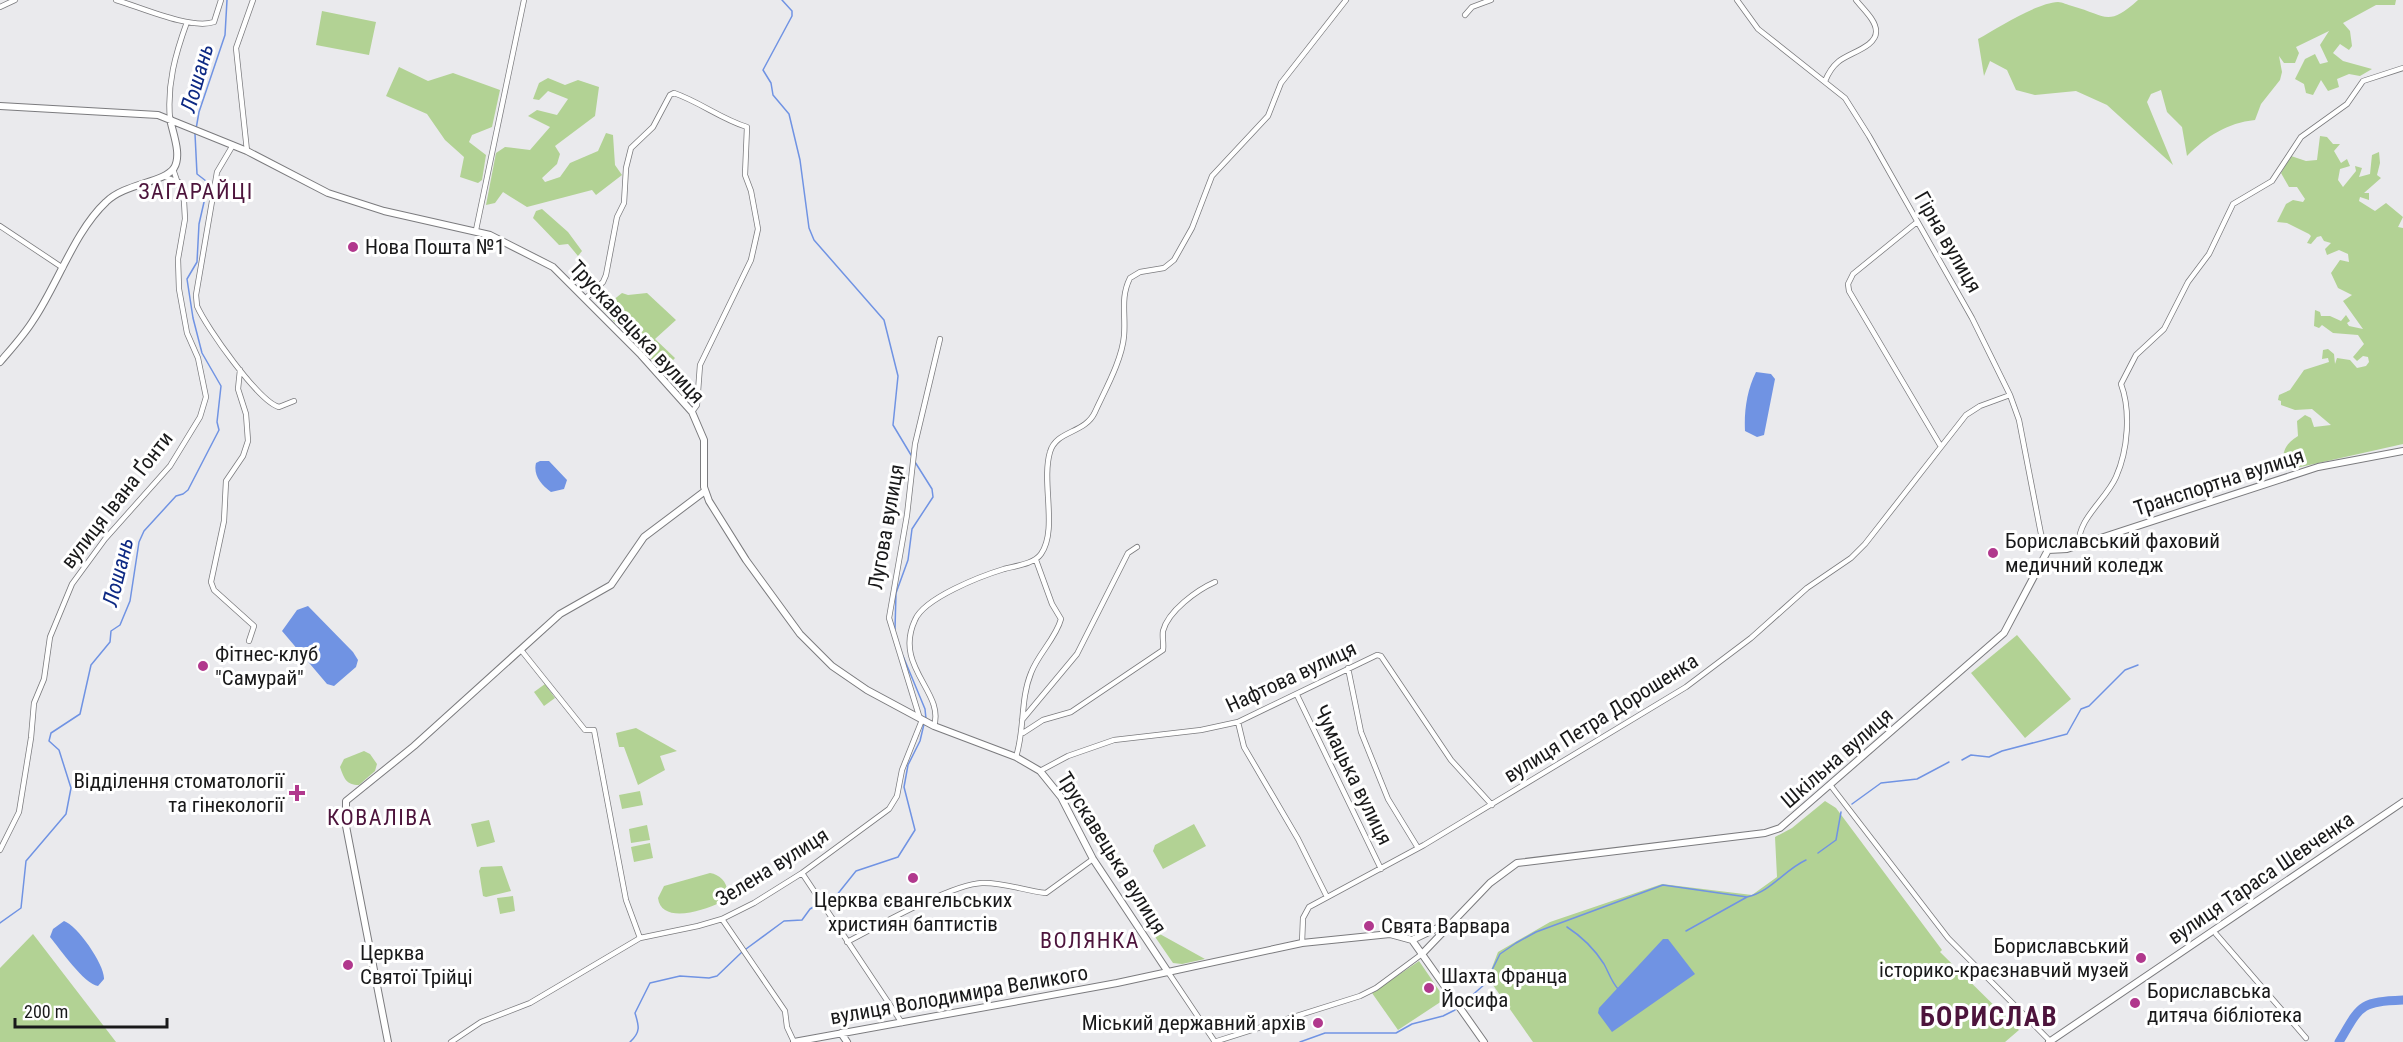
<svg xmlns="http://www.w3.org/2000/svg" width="2403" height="1042" font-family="'Roboto Condensed',sans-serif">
  <rect width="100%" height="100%" fill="#eaeaed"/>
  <path fill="#b2d294" d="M2138,0H2396L2395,5H2376L2343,23L2350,31L2352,46L2349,50L2340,44L2333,53L2343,61L2372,69L2360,76L2349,74L2337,79L2339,87L2328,91L2321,80L2313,95L2306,93L2304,84L2295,79L2305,59L2315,54L2320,64L2328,62L2320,45L2329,31L2296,47L2299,53L2295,63H2284L2279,56L2282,72L2280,80L2261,104L2255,120C2227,123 2207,136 2187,156L2182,127L2167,112L2161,90L2151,94L2147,102L2173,165L2107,105L2076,91L2035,95L2016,90L2007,70L1990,61L1984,76L1978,39C1998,28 2036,3 2058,2C2062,2 2068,5 2072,6C2106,15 2107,28 2138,0Z
    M322,11L376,22L369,55L316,45Z
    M399,67L428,81L453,73L500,90L492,127L472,135L469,142L486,155L482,180L478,183L460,177L464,157L445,140L427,114L386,96Z
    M548,78L565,85L578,80L599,87L595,116L555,146L560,154L557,164L542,178L545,182L560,177L570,163L598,151L606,133L613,135L615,165L622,175L596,195L592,190L527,207L503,192L495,203L486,205L496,153L505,147L530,150L550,127L528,116L537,110L557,115L568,99L548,91L539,100L533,99L539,83Z
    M2320,136L2327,137L2333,144H2340L2334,151L2341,163L2347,159L2350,166L2340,169L2338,180L2343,187L2356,171L2355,166L2362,168L2359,177L2370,174L2372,155L2379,152L2380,163L2377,175L2381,178L2364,193H2369V200L2360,197L2359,201L2375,211L2386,203L2403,217L2398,227L2403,228V444L2283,471C2282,454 2283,445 2298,436L2297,421L2305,415L2311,418L2314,427L2331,425L2312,409L2295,410L2281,405V401L2278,400L2279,395L2290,390L2304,370L2329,362L2328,358L2322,359L2323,350L2328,349L2334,354L2335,364L2337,358L2350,360L2357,368L2366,366L2369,362L2368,357L2363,356L2357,361L2353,357L2364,344L2358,335L2333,333L2322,325L2319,328L2314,326L2315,310L2320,312L2321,316H2330L2341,321L2346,315L2350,321L2347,323L2349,326L2363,329L2343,301L2352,295L2338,288L2331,273L2340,260L2349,262L2348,254L2339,250L2327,255L2325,249L2331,243L2324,241L2321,236L2317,237L2311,244L2307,243L2311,236L2309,234L2287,223L2277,222L2286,204L2293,200L2303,202L2305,199L2297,187H2289L2281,173L2291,156L2306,161L2317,160Z
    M542,209L568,232L582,251L578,256L568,244L559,245L533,218L536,211Z
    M622,293L628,295L647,293L676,320L655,339L675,358L663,371L602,309Z
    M2017,635L2071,699L2025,738L1971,673Z
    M545,684L555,698L544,706L534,692Z
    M636,728L677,751L660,756L665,770L638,785L624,747H619L616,733Z
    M364,751L370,754L377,764L375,771L359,785C346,785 344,778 340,767L344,759Z
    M640,791L643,805L622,809L619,795Z
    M1825,801L1836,808L1942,950L1940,952L2019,1030L2005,1042H1533L1488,978L1498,952L1550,922L1662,884L1752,895L1777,877L1775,837L1792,828Z
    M489,820L495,842L477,847L471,824Z
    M1194,824L1206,846L1163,869L1153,851L1155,845Z
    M647,825L650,840L631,843L629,829Z
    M650,843L653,858L634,862L631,847Z
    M502,866L511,891L486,897L483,896L479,871L481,867Z
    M710,873C725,875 735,894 719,903C703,911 661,924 658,898L664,886Z
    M513,896L515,911L500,914L497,898Z
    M1149,928L1205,959L1182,964L1173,963Z
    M33,934L116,1042H0V968Z
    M1419,961L1445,999L1398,1030L1372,993Z"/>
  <path fill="#7093e3" d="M1756,372L1771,374L1775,379L1764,435L1757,437L1745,431C1744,411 1747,390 1756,372Z
    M540,461H549L567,480L564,489L551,492C541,485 533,475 536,463Z
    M308,606L353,652L358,660L356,667L334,686L327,684L282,631L297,610Z
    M64,921C77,925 105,965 104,979L98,986C84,984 60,949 50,937L53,929Z
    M1663,939H1668L1695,974L1612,1032L1598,1013L1599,1008Z"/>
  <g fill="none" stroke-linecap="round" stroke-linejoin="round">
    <path stroke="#7093e3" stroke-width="1.5" d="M782,0L792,11V16L763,70L771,83L773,95L789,114L800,160L809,228L814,240L884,320L898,376L893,425L911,455
      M196,129L199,112L225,35L227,0
      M895,629L896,593L908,560L912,529L933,497L932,489L915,462
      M903,656L925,709L926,719
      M1962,760L1971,755L1989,757L2002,751L2067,734L2081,709L2089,706L2125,670L2138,665
      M1852,804L1881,783L1917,779L1949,762
      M1818,853L1836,840L1841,812
      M825,902L836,896L856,871L898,857L915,830L904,787L908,765L920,741L924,724
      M0,923L21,908L26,861L66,814L71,788L59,750L49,741L51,733L80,714L91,665L110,642L111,631L120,625L130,601L139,542L144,531L176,496L183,494L188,490L219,430L217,422L221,386L202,353L193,318L187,279L197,262L199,224L207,189L206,181L197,174L195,134
      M1567,927C1581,936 1595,950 1604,964C1609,973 1611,981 1618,989
      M1686,931L1747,897C1771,892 1784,870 1806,860
      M746,949L784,921L802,920L810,909L820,903
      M1469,998L1485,984L1500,954L1516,943L1536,932L1663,885L1747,897
      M630,1042C641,1032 639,1026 635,1013L650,983L680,976L709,978L717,976L742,952
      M1300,1042L1325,1033H1396L1412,1024L1443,1016L1455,1010"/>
    <path stroke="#7093e3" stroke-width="9" d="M2339,1042C2361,1005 2359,1002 2403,1000"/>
    <g stroke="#7b7b7e" stroke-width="6">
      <path id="street" d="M116,0C140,7 191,30 214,22L221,0
        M1737,0L1758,29L1845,98L1869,136L1972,318L2010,395L2019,420L2041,534L2048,550
        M0,7L15,0
        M1465,15L1472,7L1491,0
        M1825,81C1828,74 1832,67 1838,62C1848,53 1877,47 1876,31C1876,20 1862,8 1856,0
        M170,119C167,84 175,55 187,22
        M233,145L217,172L196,295L197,306C206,327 259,402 279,407L294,401
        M247,151L236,48L253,0
        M165,177L179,182
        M1917,222L1853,274L1848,284L1849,291L1940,445
        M0,226L63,268
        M476,230L524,0
        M586,298L603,282L606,275L617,217L624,203L626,168L631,148L653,127L670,95L674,93C700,102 721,119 747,127L745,175L751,191L758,229L751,260L700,365L697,405L692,412
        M240,370L238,389L246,414L248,441L243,456L226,481L224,521L211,582L214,590L254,626L249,641
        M2079,545C2077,519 2106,500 2116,477C2128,450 2131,411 2121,384L2136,355L2164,329L2188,282L2209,254L2233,204L2272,181L2301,137L2347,104L2363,81L2403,68
        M521,650L585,730H594L626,900L640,938
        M1348,668L1361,732L1388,799L1418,848
        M1297,695L1381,869
        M920,719L889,618L907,515L915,444L940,339
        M1022,720L1077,654L1128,553L1137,547
        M1238,722L1244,747L1298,839L1327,897
        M934,726C945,692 893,667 915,620C924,598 981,576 1004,569C1015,566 1034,564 1041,554C1058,530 1041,482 1050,452C1056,430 1085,434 1095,412C1105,390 1122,360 1124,336C1126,315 1120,298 1130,278L1140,272L1164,268L1174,260L1192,228L1212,176L1268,116L1281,83L1346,0
        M1023,733L1043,720L1071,712L1163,650C1164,644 1162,637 1163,631C1168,611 1197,590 1215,582
        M1016,757C1025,729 1020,700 1031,673C1038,654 1056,638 1061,619L1052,604L1036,560
        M1040,771L1068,756L1114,740L1201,730L1238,722L1377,655L1381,656L1451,760L1492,805
        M1831,786L1948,938L2050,1041
        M0,850L19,812L31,738L34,703L44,679L50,637L72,584L105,539L170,466L200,417L206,397L198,358L187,333L179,289L178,259L185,219L184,201L173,169
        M802,873L902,1023
        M722,919L785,1011L787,1027L794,1042
        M2216,934L2306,1038
        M847,942C876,927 952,884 982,883C1003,882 1025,891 1046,893L1093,859
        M1302,943L1303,918L1309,907L1424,845L1686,687L1751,638L1807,588L1851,558L1865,544L1966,415L1980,406L2010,395
        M1168,972L1215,1042
        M451,1042L481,1022L530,1003L640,938L698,926L722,919L754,903L802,873L889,809L897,796L902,770L922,720
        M1214,1042L1360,996L1376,988L1422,954"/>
    </g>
    <g stroke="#7b7b7e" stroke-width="8">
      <path id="secondary" d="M0,106L158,115L247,151L328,193L384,211L490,235L553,267L641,355L692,412L704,440V487L709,501L746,560L800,634L832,666L867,690L934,726L1016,757L1040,771L1061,797L1093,859L1168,972
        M0,362C12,348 25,334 34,319C58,283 75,231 106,202C125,183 164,183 174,168C182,155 173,134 170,119
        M1412,940L1448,923
        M1422,954L1490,883L1517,863L1765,833L1780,828L2004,633L2048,550L2067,549L2318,467L2403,451
        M841,1033L847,1042
        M388,1042L346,826V801L414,746L560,614L611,585L644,537L705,491
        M794,1042L1117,983L1302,943L1390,934L1412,940L1484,1042
        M2049,1042L2403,802"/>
    </g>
    <use href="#street" stroke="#fff" stroke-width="4.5"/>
    <use href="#secondary" stroke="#fff" stroke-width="6"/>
  </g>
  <g fill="#b1388d" stroke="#fff" stroke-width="2">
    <circle cx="353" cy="247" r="6"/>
    <circle cx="1993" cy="553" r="6"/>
    <circle cx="203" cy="666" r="6"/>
    <path d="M294 784h6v6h6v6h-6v6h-6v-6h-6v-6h6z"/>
    <circle cx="913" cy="878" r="6"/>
    <circle cx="1369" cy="926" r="6"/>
    <circle cx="2141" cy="958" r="6"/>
    <circle cx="348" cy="965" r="6"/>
    <circle cx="1429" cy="988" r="6"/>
    <circle cx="2135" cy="1003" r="6"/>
    <circle cx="1318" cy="1023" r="6"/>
  </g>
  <g text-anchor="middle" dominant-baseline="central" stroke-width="6" stroke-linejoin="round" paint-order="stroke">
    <g font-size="21" fill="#19191a" stroke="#fff">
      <text transform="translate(1948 242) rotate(60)">Гірна вулиця</text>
      <text transform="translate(637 332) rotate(47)">Трускавецька вулиця</text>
      <text transform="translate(2219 482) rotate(-18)">Транспортна вулиця</text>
      <text transform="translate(117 500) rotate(-52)">вулиця Івана Ґонти</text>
      <text transform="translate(886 527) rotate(-80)">Лугова вулиця</text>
      <text transform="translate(1291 677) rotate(-25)">Нафтова вулиця</text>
      <text transform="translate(1601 718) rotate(-32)">вулиця Петра Дорошенка</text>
      <text transform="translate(1837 758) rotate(-41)">Шкільна вулиця</text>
      <text transform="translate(1353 775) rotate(64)">Чумацька вулиця</text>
      <text transform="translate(1112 853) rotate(58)">Трускавецька вулиця</text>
      <text transform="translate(772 867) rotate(-32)">Зелена вулиця</text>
      <text transform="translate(2261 878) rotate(-34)">вулиця Тараса Шевченка</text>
      <text transform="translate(959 995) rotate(-10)">вулиця Володимира Великого</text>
    </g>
    <g font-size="21" fill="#19191a" stroke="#fff" text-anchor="start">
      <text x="365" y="247">Нова Пошта №1</text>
      <text x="2005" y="541">Бориславський фаховий<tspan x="2005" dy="24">медичний коледж</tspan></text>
      <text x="215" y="654">Фітнес-клуб<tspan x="215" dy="24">"Самурай"</tspan></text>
      <text x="284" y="781" text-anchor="end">Відділення стоматології<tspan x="284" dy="24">та гінекології</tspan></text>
      <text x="913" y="900" text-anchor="middle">Церква євангельських<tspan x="913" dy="24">християн баптистів</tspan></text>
      <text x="1381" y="926">Свята Варвара</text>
      <text x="2129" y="946" text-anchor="end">Бориславський<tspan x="2129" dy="24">історико-краєзнавчий музей</tspan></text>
      <text x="360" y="953">Церква<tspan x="360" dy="24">Святої Трійці</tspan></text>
      <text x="1441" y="976">Шахта Франца<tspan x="1441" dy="24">Йосифа</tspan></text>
      <text x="2147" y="991">Бориславська<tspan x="2147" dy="24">дитяча бібліотека</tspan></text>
      <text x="1306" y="1023" text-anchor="end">Міський державний архів</text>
    </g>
    <g font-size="22" font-style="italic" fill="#0d2984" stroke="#fff">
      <text transform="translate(197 78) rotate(-74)">Лошань</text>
      <text transform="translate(118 572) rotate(-76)">Лошань</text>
    </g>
    <g font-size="22" letter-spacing="1.5" fill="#4d143c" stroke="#fff">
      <text x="196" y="191">ЗАГАРАЙЦІ</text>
      <text x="380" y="817">КОВАЛІВА</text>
      <text x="1090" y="940">ВОЛЯНКА</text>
    </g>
    <g font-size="27" font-weight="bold" letter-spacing="1.5" fill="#4d143c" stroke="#fff">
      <text x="1989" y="1017">БОРИСЛАВ</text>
    </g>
  </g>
  <path d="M15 1018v9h152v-9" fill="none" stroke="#19191a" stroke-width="3"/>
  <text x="24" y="1018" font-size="18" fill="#19191a" stroke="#ffffff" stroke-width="4.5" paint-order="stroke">200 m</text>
</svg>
